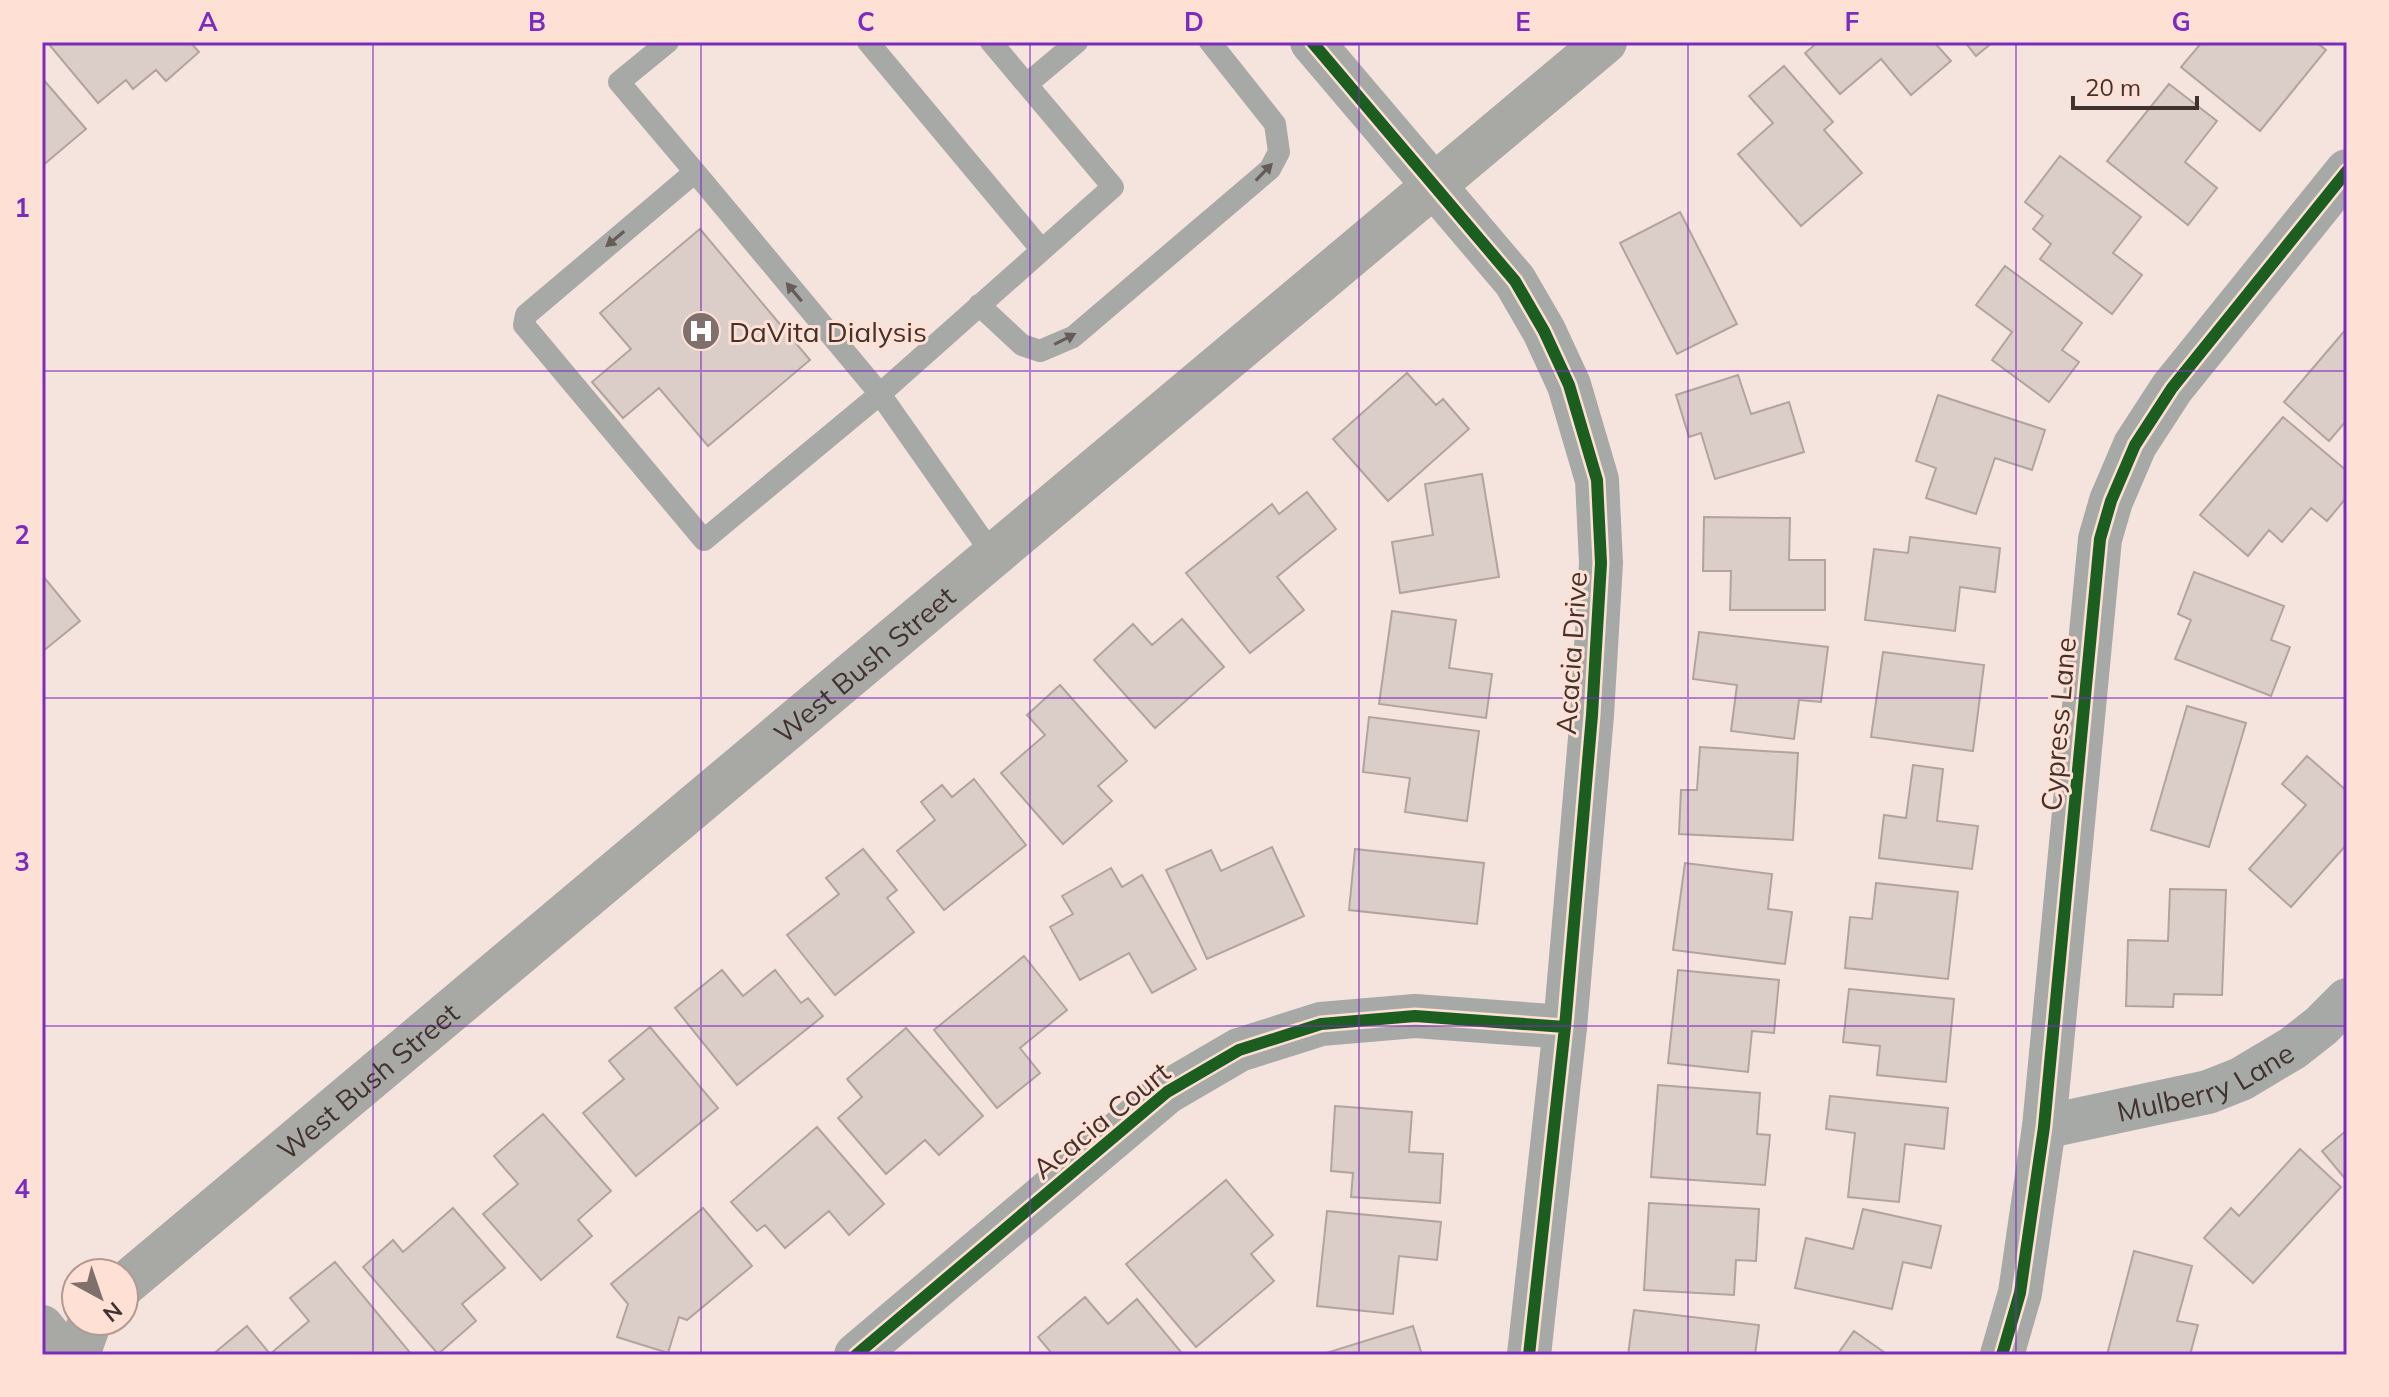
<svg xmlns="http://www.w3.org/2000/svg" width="2389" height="1397" font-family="Mulish,sans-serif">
  <rect width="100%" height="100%" fill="#f5e4de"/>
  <path fill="#dbcdc7" stroke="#b1a49e" stroke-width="2" d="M47,42H190L199,52L166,81L156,70L133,89L126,80L98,103Z
    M1818,42H1934L1951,61L1911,95L1881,59L1840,94L1805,53Z
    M1965,42H1993L1976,56Z
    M2202,42H2316L2326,50L2260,131L2181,67Z
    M1784,66L1833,122L1824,130L1862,173L1801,226L1738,154L1773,123L1749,96Z
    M42,78L86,129L42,166Z
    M2169,84L2217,121L2185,162L2217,188L2188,225L2107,161Z
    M2060,156L2141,217L2113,253L2142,275L2112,314L2040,259L2051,244L2033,229L2043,216L2025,202Z
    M1680,212L1737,324L1677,354L1620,243Z
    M700,229L810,360L708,446L659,388L623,418L592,382L631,349L600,313Z
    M2005,266L2082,323L2062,350L2079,362L2049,402L1992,360L2012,332L1976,305Z
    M2347,328V420L2329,441L2284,402Z
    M1407,373L1436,405L1443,399L1469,429L1388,501L1333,439Z
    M1738,375L1751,414L1789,402L1804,452L1715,479L1701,433L1689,437L1676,395Z
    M1938,395L2045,430L2032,470L1995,458L1976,514L1926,498L1936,468L1916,461Z
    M2283,417L2347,471V497L2327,521L2311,508L2282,542L2269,530L2248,556L2200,515Z
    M1482,474L1499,577L1400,593L1392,542L1433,535L1425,484Z
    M1307,492L1336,529L1277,577L1304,610L1250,653L1186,573L1272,504L1279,514Z
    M1704,517L1790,518L1789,560H1825V610H1730L1731,571H1703Z
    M1910,537L2000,548L1995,592L1960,587L1955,631L1865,620L1874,549L1908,553Z
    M2194,572L2284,606L2271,640L2290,647L2271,696L2175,659L2191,620L2178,614Z
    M42,575L80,621L42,652Z
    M1392,611L1456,620L1449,668L1492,674L1486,718L1379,704Z
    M1182,619L1224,667L1155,728L1094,660L1133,624L1152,645Z
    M1699,632L1828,647L1821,702L1799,700L1794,739L1731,731L1737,685L1693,679Z
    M1883,652L1984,665L1973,751L1871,737Z
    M1060,685L1127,761L1098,786L1112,801L1063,844L1001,773L1045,735L1027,715Z
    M2187,706L2246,723L2209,847L2151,830Z
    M1369,717L1479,731L1467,821L1405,812L1410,778L1363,772Z
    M1700,747L1798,753L1793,840L1679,834L1681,790H1697Z
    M2307,756L2347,791V844L2291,907L2249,869L2306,805L2282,784Z
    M1913,765L1943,769L1937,821L1978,826L1972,869L1879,858L1884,815L1906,818Z
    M974,779L1026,845L944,910L897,851L935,820L921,802L942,785L952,797Z
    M1272,847L1304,916L1207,959L1166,870L1211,850L1221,871Z
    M863,849L897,890L887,898L914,932L835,995L787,935L839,894L826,878Z
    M1355,849L1484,863L1477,924L1349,910Z
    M1685,863L1772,874L1768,909L1792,912L1785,964L1673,950Z
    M1111,868L1122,887L1142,875L1196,969L1152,993L1129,953L1080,980L1050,927L1073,914L1062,896Z
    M1876,883L1958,892L1948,979L1845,968L1850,917L1872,919Z
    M2170,889L2226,890L2222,995L2174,994L2173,1007L2126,1006L2128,940L2168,941Z
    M1024,956L1067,1010L1020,1048L1040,1073L997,1108L934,1030Z
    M722,970L743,996L775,970L801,1003L808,998L823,1016L737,1085L675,1008Z
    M1678,970L1779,980L1774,1033L1752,1031L1748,1072L1668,1063Z
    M1849,989L1954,999L1946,1082L1877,1075L1880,1046L1843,1042Z
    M650,1027L718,1108L636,1176L583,1113L624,1079L609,1061Z
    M906,1028L983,1116L939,1155L925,1140L886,1174L838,1118L862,1097L847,1079Z
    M1658,1085L1760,1093L1757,1134L1770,1135L1765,1185L1651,1177Z
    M1830,1096L1948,1108L1944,1149L1905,1144L1899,1202L1848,1197L1855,1133L1826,1129Z
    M1335,1106L1412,1112L1409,1152L1443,1154L1440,1203L1351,1197L1353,1173L1331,1171Z
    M543,1114L611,1191L578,1220L592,1236L541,1280L483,1214L518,1184L494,1156Z
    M817,1127L884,1204L849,1235L829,1211L785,1248L765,1225L757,1231L731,1202Z
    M2347,1130V1181L2322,1151Z
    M2300,1149L2341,1187L2253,1283L2204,1238L2231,1208L2239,1216Z
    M1226,1180L1273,1235L1251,1254L1274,1281L1196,1347L1126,1264Z
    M1649,1203L1759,1209L1756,1261L1736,1260L1734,1295L1644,1290Z
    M453,1208L505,1268L462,1304L476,1321L438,1354L363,1267L393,1240L403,1252Z
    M703,1208L752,1266L687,1320L679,1317L668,1353L617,1337L628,1304L611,1284Z
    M1863,1209L1941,1226L1931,1268L1903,1262L1892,1309L1795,1288L1806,1238L1853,1249Z
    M1327,1211L1441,1222L1437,1260L1399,1256L1393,1314L1317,1306Z
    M2134,1251L2192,1266L2177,1321L2198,1325L2190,1355H2107Z
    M335,1262L412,1355H212L247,1326L270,1354L309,1321L290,1298Z
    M1085,1297L1108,1324L1137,1299L1181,1352L1177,1355H1053L1038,1337Z
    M1634,1310L1759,1325L1755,1355H1628Z
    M1413,1326L1422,1355H1327L1326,1353Z
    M1854,1331L1888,1355H1837Z"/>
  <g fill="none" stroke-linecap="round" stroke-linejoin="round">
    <path stroke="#a7a9a7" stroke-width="22" d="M668,42L619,82L695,172
      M868,42L1041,249
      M991,42L1113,187L880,394L704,540L524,325L526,315L695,172L880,394L993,555
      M1027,84L1077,42
      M979,305L1022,345L1040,351L1073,337L1270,169L1279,152L1275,124L1210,42"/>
    <g stroke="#a7a9a7" stroke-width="44">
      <path d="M1312,42L1515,281L1544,331L1569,385L1597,480L1601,563L1592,715L1565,1027L1529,1355"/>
      <path id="s1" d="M2044,1127L2208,1092L2241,1079L2293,1048L2321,1026L2347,1000"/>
      <path d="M856,1355L1167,1092L1239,1050L1321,1024L1415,1016L1565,1027"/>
      <path d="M2002,1355L2020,1293L2044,1127L2100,539L2111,501L2135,445L2172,388L2347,171"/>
    </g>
    <g stroke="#a8a8a5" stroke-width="44">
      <path id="s2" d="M124,1285L1605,42"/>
      <path d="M42,1327L65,1355"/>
      <path d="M78,1355L90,1321"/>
    </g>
    <g stroke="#fee0d5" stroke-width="17">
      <path id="cycleway" d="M1312,42L1515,281L1544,331L1569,385L1597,480L1601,563L1592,715L1565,1027L1529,1355
        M856,1355L1167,1092L1239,1050L1321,1024L1415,1016L1565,1027
        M2002,1355L2020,1293L2044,1127L2100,539L2111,501L2135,445L2172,388L2347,171"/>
    </g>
    <use href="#cycleway" stroke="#1b5e20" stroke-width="12"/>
  </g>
  <defs><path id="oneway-solid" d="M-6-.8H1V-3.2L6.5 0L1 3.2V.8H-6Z" transform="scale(2)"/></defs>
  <g fill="#655c58">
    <use href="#oneway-solid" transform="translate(1264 172) rotate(-46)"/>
    <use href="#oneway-solid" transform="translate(615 239) rotate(140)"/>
    <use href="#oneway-solid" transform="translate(794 292) rotate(-130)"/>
    <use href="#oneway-solid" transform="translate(1065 339) rotate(-27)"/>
  </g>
  <path fill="none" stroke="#7b2cbf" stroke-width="2" stroke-opacity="0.55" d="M373,42V1355M701,42V1355M1030,42V1355M1359,42V1355M1688,42V1355M2016,42V1355M42,371H2347M42,698H2347M42,1026H2347"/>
  <defs>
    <g id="hospital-disc" transform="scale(2)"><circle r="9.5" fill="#80706b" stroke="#fee0d5"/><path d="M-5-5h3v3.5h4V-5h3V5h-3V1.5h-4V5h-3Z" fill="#fff"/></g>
  </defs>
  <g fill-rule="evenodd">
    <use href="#hospital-disc" x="701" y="331"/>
  </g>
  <g text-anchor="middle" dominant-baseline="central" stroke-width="6" stroke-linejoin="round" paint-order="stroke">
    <g font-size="28" fill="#41322d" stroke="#fee0d5" text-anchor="start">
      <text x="729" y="331">DaVita Dialysis</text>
    </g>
    <g font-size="28" fill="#41322d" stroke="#fee0d5">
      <text transform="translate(1571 653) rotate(-86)">Acacia Drive</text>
      <text stroke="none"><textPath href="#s2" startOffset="966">West Bush Street</textPath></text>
      <text transform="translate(2058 724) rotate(-85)">Cypress Lane</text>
      <text stroke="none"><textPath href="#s1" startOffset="168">Mulberry Lane</textPath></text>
      <text stroke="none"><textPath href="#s2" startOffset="318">West Bush Street</textPath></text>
      <text transform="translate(1101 1120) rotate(-39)">Acacia Court</text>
    </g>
  </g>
  <rect width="2389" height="1397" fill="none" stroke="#fee0d5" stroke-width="88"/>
  <g transform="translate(100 1297) rotate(140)"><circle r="38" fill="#fee0d5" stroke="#b29a92" stroke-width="2"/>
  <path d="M0-6L14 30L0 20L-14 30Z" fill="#80706b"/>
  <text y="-12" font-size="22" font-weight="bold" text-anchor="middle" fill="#41322d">N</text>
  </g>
  <path d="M2073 96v12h124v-12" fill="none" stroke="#41322d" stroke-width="4"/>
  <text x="2085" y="96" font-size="24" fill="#41322d" stroke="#fee0d5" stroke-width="6" paint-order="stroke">20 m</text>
  <rect x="44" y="44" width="2301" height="1309" fill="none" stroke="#7b2cbf" stroke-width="3"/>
  <g font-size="26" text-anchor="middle" font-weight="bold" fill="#7b2cbf">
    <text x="208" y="31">A</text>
    <text x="537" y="31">B</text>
    <text x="866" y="31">C</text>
    <text x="1194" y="31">D</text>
    <text x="1523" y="31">E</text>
    <text x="1852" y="31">F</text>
    <text x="2181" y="31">G</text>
    <text x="22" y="217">1</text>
    <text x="22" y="544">2</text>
    <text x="22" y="871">3</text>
    <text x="22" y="1198">4</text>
  </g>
</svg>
